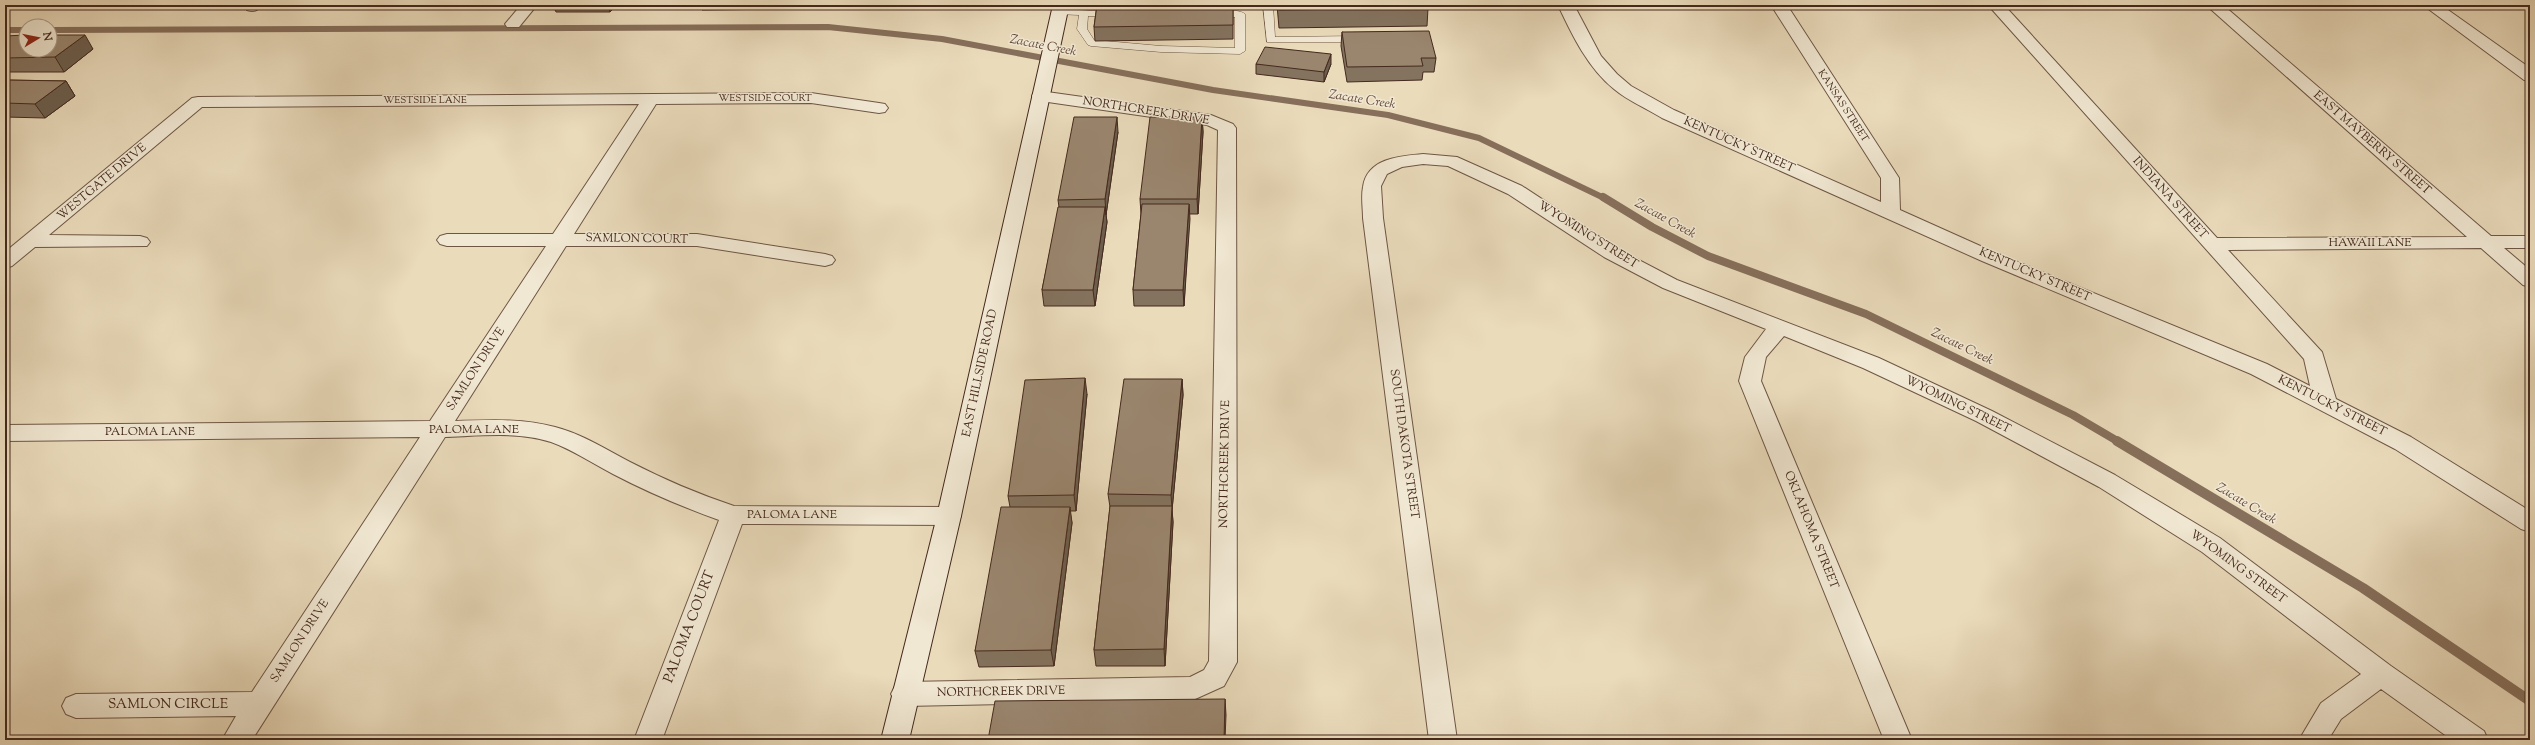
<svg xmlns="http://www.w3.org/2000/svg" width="2535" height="745" font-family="'Sorts Mill Goudy',serif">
  <rect width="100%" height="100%" fill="#eadbbb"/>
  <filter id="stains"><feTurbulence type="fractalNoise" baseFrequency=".005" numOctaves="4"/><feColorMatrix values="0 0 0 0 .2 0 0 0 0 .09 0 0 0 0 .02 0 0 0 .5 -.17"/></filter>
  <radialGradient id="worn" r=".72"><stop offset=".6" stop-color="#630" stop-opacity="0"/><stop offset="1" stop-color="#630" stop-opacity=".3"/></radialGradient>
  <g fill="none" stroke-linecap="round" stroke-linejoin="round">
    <path stroke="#866f5b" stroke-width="6" d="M5,30H26
      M50,30L828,27L942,39L1213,90L1388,115L1479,138L1604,198"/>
    <path stroke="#866f5b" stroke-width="8" d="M1603,197L1652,227L1708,256L1866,314L2073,415L2119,442"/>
    <path stroke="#866f5b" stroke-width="10" d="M2117,441L2363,588L2530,701"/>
    <g stroke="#6e5644" stroke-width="1">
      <path id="lane" d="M1263,5H1273L1275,37L1359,36L1364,39L1359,42H1267Z
        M1060,9L1115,12V16L1112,17L1088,16L1087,29L1094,40L1161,46L1235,48V17H1216L1211,14C1217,9 1239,9 1245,14V51L1240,54L1161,52L1091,46L1088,45L1077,29L1079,15L1057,14L1055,12Z"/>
    </g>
    <g stroke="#6e5644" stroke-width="2">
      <path id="street" d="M246,5H262C257,11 254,12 247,10Z
        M521,5H537L519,27H507L505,24Z
        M1558,5H1574L1601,56L1617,74L1631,86L1674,110L1881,202V178L1771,5H1787L1899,178L1900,210L1996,253L2267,364L2310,386L2304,359L1988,5H2004L2217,238L2467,237L2206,5H2223L2491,236H2530V248H2504L2530,270V287L2523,285L2481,248L2228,250L2322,352L2336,399L2411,437L2530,511V532L2521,529L2395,449L2251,374L1982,261L1662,118C1646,108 1628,101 1614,89C1588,68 1572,35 1558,5Z
        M2423,5H2441L2530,68V81L2524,80Z
        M1040,91L1211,115L1233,124L1236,128L1237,662L1224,686L1193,700L905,706L895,702L891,694L895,686L905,682L1190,677L1204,670L1209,661L1218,130L1207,125L1034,100L1032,96L1034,92Z
        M811,93L879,103L885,104L888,108L885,112L879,113L811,103L656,104L574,234H697L825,254L832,256L835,260L832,264L825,266L697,246H566L455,421C488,420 523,418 555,427C582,434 605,449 630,462C663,479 698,494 734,506L949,507L958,510L961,516L958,522L949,525L742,524L662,740H634L719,520C683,507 647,492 613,474C592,463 573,450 551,442C518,431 478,436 445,437L252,740H222L236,716L76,718L66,714L62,706L66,698L76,694L252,692L420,437L5,441V425L430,421L546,246H447L440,244L437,240L440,236L447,234H553L639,104L202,107L49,235L140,236L147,238L150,242L147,246L35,247L12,266L5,268V252L192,98L198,97Z
        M1423,154L1457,157L1522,186L1618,249L1677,280L1879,358L1992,411L2115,475L2220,538L2391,666L2484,731L2488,740H2452L2381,689L2341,719L2328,740H2299L2321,703L2361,674L2202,552L2099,487L1976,421L1863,368L1784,336L1766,357L1761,381L1912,740H1884L1739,381L1745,357L1766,329L1663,288L1604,257L1508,194L1448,166L1423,164L1402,167L1387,174L1381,186L1383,218L1457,740H1429L1363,218C1363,208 1361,197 1363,187C1367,158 1400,156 1423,154Z"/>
    </g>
    <g stroke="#44291d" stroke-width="2">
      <path id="secondary" d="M1053,5H1069L961,516L909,740H881L937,516Z"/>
    </g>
    <use href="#lane" fill="#f1e8d3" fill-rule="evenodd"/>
    <use href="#street" fill="#f1e8d3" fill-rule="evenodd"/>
    <use href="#secondary" fill="#f1e8d3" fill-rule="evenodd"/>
  </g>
  <path fill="#84735f" stroke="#44291d" d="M553,5H616L610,12H556Z
    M701,5H795L793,9L702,10Z
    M812,5H906V6H812Z
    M1097,5H1246V7H1233V39L1095,41L1094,27Z
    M1277,5H1427L1428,8L1427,26L1279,28Z
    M1342,32L1436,58L1434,72H1423L1422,80L1347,82L1341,46Z
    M5,36L93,49L64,72H5Z
    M1256,64H1331L1324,82L1256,74Z
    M5,80L66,81L75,96L45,118L5,117Z
    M1202,117L1203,132L1198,214H1189L1184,306H1134L1133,290L1141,214L1140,199Z
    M1118,132L1106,215L1107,222L1095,306H1044L1042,290L1059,207L1058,200Z
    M1182,379L1183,395L1172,510L1173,522L1165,666H1096L1094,650L1110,507L1108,494Z
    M1087,394L1076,511H1070L1072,523L1054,666L979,667L975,651L1010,507L1008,496Z"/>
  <path fill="#6c5e4e" stroke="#44291d" d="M608,5H616L610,12Z
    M85,35L93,49L64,72L55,57Z
    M1331,54V64L1324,82V72Z
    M66,81L75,96L45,118L35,104Z
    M1117,117L1118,132L1106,215L1105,199Z
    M1202,117L1203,132L1198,214L1197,199Z
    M1189,204L1190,219L1184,306L1183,290Z
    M1105,207L1107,222L1095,306L1093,290Z
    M1085,378L1087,394L1076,511L1074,495Z
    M1182,379L1183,395L1172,510L1173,522L1165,666L1164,649L1172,508L1171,495Z
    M1070,507L1072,523L1054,666L1051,650Z
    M1225,699L1226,715L1225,740H1224Z"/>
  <path fill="#9a866f" stroke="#44291d" d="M1097,5H1233V25L1094,27Z
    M1278,5H1427L1428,8L1279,10Z
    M1429,31L1436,58H1421L1423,66L1347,67L1342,32Z
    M26,35V50H50V35H85L55,57L5,58V36Z
    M1265,47L1331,54L1324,72L1256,64Z
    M5,80L66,81L35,104L5,103Z
    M1074,117H1117L1105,199L1058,200Z
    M1150,117H1202L1197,199H1140Z
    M1142,204H1189L1183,290H1133Z
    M1058,207H1105L1093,290H1042Z
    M1085,378L1074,495L1008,496L1025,380Z
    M1124,379H1182L1171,495L1108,494Z
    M1110,506H1172L1164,649L1094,650Z
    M1001,507H1070L1051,650L975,651Z
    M1225,699L1224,740H988L995,701Z"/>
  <g text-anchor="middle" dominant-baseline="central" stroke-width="3" stroke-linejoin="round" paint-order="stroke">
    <g font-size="10" fill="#44291d" stroke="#f1e8d3">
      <text x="765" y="98">WESTSIDE COURT</text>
      <text x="425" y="100">WESTSIDE LANE</text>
      <text transform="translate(1843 106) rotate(57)">KANSAS STREET</text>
    </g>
    <g font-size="12" fill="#44291d" stroke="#f1e8d3">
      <text transform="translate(1146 111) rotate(9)">NORTHCREEK DRIVE</text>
      <text transform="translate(2372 143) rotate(41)">EAST MAYBERRY STREET</text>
      <text transform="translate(1739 145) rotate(24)">KENTUCKY STREET</text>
      <text transform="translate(102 182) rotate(-40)">WESTGATE DRIVE</text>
      <text transform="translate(2170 198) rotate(48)">INDIANA STREET</text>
      <text transform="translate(1588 235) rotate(32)">WYOMING STREET</text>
      <text transform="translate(637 239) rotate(1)">SAMLON COURT</text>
      <text x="2370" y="243">HAWAII LANE</text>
      <text transform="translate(2035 275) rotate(23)">KENTUCKY STREET</text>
      <text transform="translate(476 369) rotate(-57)">SAMLON DRIVE</text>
      <text transform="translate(980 373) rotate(-78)">EAST HILLSIDE ROAD</text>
      <text transform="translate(1958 405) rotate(26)">WYOMING STREET</text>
      <text transform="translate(2332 406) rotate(27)">KENTUCKY STREET</text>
      <text x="474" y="430">PALOMA LANE</text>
      <text x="150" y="432">PALOMA LANE</text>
      <text transform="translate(1404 444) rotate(82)">SOUTH DAKOTA STREET</text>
      <text transform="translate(1225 464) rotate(-89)">NORTHCREEK DRIVE</text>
      <text x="792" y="515">PALOMA LANE</text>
      <text transform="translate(1811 530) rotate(68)">OKLAHOMA STREET</text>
      <text transform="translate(2238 567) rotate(36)">WYOMING STREET</text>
      <text transform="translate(300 641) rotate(-57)">SAMLON DRIVE</text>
      <text transform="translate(1001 692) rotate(-1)">NORTHCREEK DRIVE</text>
    </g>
    <g font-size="13" font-style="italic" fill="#604637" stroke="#f1e8d3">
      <text transform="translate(1043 46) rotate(11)">Zacate Creek</text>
      <text transform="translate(1362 100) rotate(9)">Zacate Creek</text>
      <text transform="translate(1665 219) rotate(29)">Zacate Creek</text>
      <text transform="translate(1962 347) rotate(26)">Zacate Creek</text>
      <text transform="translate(2246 504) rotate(31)">Zacate Creek</text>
    </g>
    <g font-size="14" fill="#44291d" stroke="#f1e8d3">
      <text transform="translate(690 627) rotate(-69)">PALOMA COURT</text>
      <text x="168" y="705">SAMLON CIRCLE</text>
    </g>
  </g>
  <rect width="2535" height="745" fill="none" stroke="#eadbbb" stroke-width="20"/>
  <rect x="6" y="6" width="2523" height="733" fill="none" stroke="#44291d" stroke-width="2"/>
  <rect x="10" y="10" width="2515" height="725" fill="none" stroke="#44291d"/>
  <g transform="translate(38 38) rotate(80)"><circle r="19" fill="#f1e8d3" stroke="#ac9c8a"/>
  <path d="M0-3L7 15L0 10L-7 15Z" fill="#8f2418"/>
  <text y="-6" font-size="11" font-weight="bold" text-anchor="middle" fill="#44291d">N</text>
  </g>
  <rect width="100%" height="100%" filter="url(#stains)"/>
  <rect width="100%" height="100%" fill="url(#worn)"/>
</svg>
